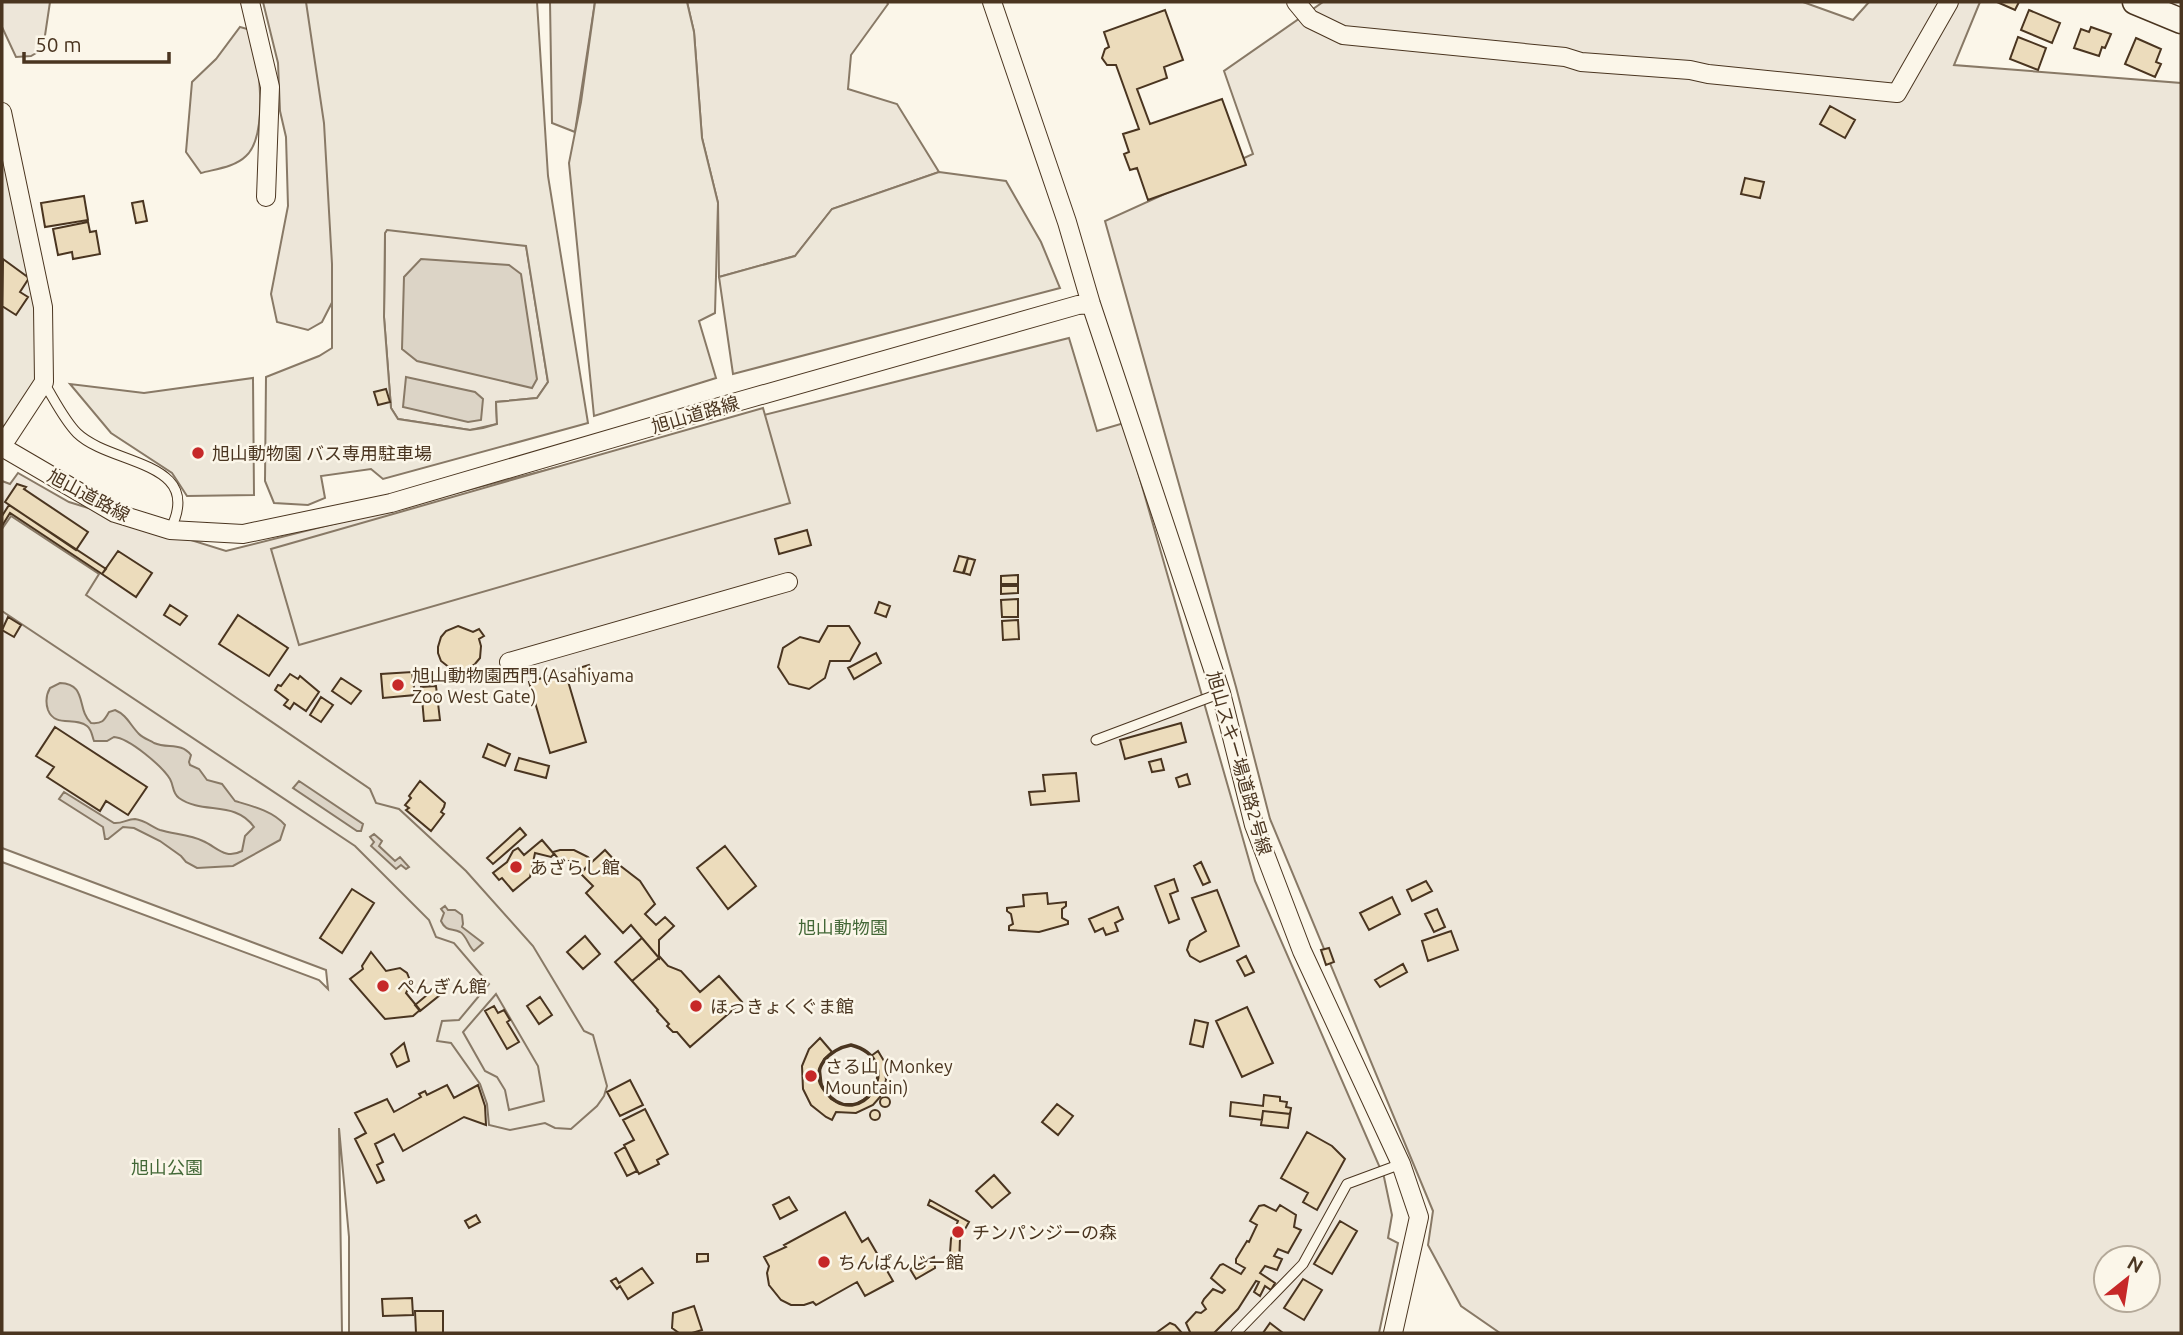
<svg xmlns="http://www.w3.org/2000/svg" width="2183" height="1335" font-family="Ubuntu,'Noto Sans JP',sans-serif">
  <rect width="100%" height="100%" fill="#fbf6e9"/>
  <path fill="#ede6d9" stroke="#887966" stroke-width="2" fill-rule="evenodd" d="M2,2H50L43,49L31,56L16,57L2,27Z
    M263,2H320L344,279L322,322L308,330L277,322L271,294L288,206L286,137L280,111L278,63Z
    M550,2H595L575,132L552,123Z
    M687,2H887L888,4L851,55L848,89L897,104L939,172L832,209L795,256L719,277L718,203L702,138L694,32Z
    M1323,2H1803L1853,20L1869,2H1980L1954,65L2181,83V1333H1500L1461,1306L1428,1245L1433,1211L1270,819L1236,687L1105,221L1253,154L1224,71ZM2106,1258H2148V1300H2106Z
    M240,27L251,30C259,57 269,135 246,156C235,167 216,169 201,173L186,152L192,82L216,59Z
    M387,229L526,245L548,382L537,398L496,402L497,424L470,430L398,419L391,408L384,317L385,233Z
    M1069,338L1097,431L1124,423L1255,881L1384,1177L1392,1215L1388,1238L1398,1243L1379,1333H349V1237L339,1128L342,1333H2V862L319,980L328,989L326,970L2,848V481L10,484L18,473L69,502L226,551Z"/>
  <path fill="#ede7d9" stroke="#887966" stroke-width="2" fill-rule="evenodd" d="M306,2H537L548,176L588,423L383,479L371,469L321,476L325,498L308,505L274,503L265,481L266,377L319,356L332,348V264L324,123ZM387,230L526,246L548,382L537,398L496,402L497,424L483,428L470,430L398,419L391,408L384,317L385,233Z
    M595,2H687L694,32L702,138L718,203L715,313L699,321L716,378L594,416L569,163L581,102Z
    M2,134L40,308L39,382L10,425L2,426Z
    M939,172L1006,181L1041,242L1060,288L733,374L719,277L795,256L832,209Z
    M253,378L254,495L187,496L172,473L111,433L70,384L144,393Z
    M763,408L790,503L299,645L271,549Z
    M11,516L99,574L86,595L370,789L376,803L399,809L466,871L533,946L584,1031L593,1035L607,1086L604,1096L597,1106L571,1129L555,1128L545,1123L510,1130L489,1125L487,1104L480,1084L451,1043L437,1041L442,1021L459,1020L489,984L454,943L436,937L429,920L355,846L2,611V529ZM496,994L538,1066L544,1101L509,1110L505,1090L497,1077L485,1071L463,1032Z"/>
  <path fill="#dcd4c6" stroke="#887966" stroke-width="2" d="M421,259L509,265L521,274L537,379L532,388L417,361L402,349L404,277Z
    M406,377L475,392L483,399L481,420L468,422L403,407Z
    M60,683C88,684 76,709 91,723C102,724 104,721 109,712L115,710C127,715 130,725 139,734C143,738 149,740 154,743C168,749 181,742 191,755L189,762L190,765L199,769L207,780L222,784L235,801C252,806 273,811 285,825L280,840L233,866L197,868L186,862L181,856L160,841L134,828L123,827L108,839H105L103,827L59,799L64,792L114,823C122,824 127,819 135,819C145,820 152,827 160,830C173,834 191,835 203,841C217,847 225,860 242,851L245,836L254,827C235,800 203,815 179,798C172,793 174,786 170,779C162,766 129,738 114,737L107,741H94C92,736 92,730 87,726C75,716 55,728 48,710C45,701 46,695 50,688Z
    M299,781L363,824L361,831H357L293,788Z
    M374,834L382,841L379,846L395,861L400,857L409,867L406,869L401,865L396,869L371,846L374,842L370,837Z
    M445,906L448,910H455L462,915L463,924L462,927L483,943L474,951C468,946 467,936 460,932C452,928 446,932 441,921L444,913L441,909Z"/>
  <path fill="#ecdcbc" stroke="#4a3520" stroke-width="2" d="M1997,2H2019L2015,10Z
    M1165,10L1183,60L1164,67L1167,78L1137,89L1150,124L1222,99L1246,165L1148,200L1137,168L1130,170L1124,154L1129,152L1123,134L1139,129L1116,65H1107L1102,58L1105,49L1109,47L1104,32Z
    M2029,10L2060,23L2052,43L2021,30Z
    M2091,27L2111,34L2105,48L2102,47L2099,56L2074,48L2081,29L2089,32Z
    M2018,37L2046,48L2038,70L2010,59Z
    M2136,38L2161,49L2156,62L2161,64L2155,77L2125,64Z
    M1830,106L1855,120L1845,138L1820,124Z
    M1745,178L1764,182L1760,198L1741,194Z
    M84,196L88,220L45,227L41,203Z
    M143,201L147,221L136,223L132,203Z
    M88,222L90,232L96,231L100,254L73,259L72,252L58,255L53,229Z
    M3,259L29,278L20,292L28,297L16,315L2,306Z
    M386,389L390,402L378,405L374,392Z
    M17,484L26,487L24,489L88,532L76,550L5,502Z
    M9,505L106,569L102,574L10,513L2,526V516Z
    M807,530L811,545L779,554L775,539Z
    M118,551L152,573L136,597L102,574Z
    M959,556L968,558L963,573L954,571Z
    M968,558L975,560L970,575L964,573Z
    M1018,575V584H1001V576Z
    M1001,586H1018V593L1001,594Z
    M1018,599V617H1002L1001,600Z
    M879,602L890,606L886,617L875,613Z
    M170,605L187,616L180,625L164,615Z
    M238,615L288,648L269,676L219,644Z
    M8,617L21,625L14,637L2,630Z
    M1018,620L1019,639L1003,640L1002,621Z
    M458,626L473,632L479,629L484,636L479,639L481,646L480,658L475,664L465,670L450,668L441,661L438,653V647L441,637L446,631Z
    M828,626H849L860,643L850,661H830L825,678L809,689L789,684L778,667L783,648L800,637L819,642Z
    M876,653L881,663L854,679L848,668Z
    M589,665L593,676L580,681L576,669Z
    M565,671L586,742L550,753L529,682Z
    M412,672L415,695L383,698L381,674Z
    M290,674L298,679L300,676L319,692L306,711L294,703L290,709L284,705L288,700L275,690L278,685L281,686Z
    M341,678L361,691L351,704L332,691Z
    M436,686L440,720L424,721L421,687Z
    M321,697L333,705L321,722L310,715Z
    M1181,723L1186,742L1125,759L1120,740Z
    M55,727L147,787L128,815L106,801L100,811L47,777L54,767L36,756Z
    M488,744L510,754L505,766L483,757Z
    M519,758L549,766L546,778L515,770Z
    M1161,759L1164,770L1152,772L1149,762Z
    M1076,773L1079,801L1031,805L1029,792L1045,791L1043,775Z
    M1187,774L1190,784L1179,787L1176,778Z
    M420,781L445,803L444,807L441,812L444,814L431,831L406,810L409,808L405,805L411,798L409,796Z
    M520,828L526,835L493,864L487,858Z
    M542,840L554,854L551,857L535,853L530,877L513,891L502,878L499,880L493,873L507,862L513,851L518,848L524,855Z
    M725,846L756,886L728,909L697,868Z
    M560,850H574L588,857L592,862L584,870L572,861H560L553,852Z
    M605,850L618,864L640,881L655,904L645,914L656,925L665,917L674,926L659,940V958L631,925L623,933L586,893L593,886L580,873Z
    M1201,862L1210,882L1203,885L1194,866Z
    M1174,879L1178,891L1170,894L1179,919L1169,923L1155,886Z
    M1426,881L1432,891L1412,901L1407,890Z
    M352,889L374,903L342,953L320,938Z
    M1217,890L1239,946L1200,962L1190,956L1187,950L1190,941L1206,931L1192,898Z
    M1047,893L1048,904L1066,902V906L1062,909V918L1068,921V924L1039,932L1009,930V926L1013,924L1011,914L1007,911V908L1024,906L1023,895Z
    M1392,897L1400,914L1369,930L1360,913Z
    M1118,907L1123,919L1115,923L1118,931L1106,935L1103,928L1095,932L1089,919Z
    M1437,909L1445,927L1434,932L1425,914Z
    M1451,931L1458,950L1428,961L1422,941Z
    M585,936L600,954L583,969L567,952Z
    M642,938L659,958L632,981L615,962Z
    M1329,948L1334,962L1326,965L1321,950Z
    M371,952L386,971L400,968L407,973L411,983L406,993L420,1010L413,1016L385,1019L350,979L363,969L362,966Z
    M1246,956L1254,972L1245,976L1237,961Z
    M660,957L668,966L681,971L700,992L719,976L742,1002L690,1047L677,1032H673L667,1026L669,1024L657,1011L658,1010L632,981Z
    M1403,964L1407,972L1380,987L1375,980Z
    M440,984L445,991L420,1011L415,1005Z
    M540,997L552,1015L539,1024L527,1006Z
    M494,1006L498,1013L504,1010L510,1020L507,1022L519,1042L507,1049L485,1011Z
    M1247,1007L1273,1063L1242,1077L1216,1021Z
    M1195,1020L1208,1023L1203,1047L1190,1044Z
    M820,1038L832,1052L824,1059L820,1069L822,1087L831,1099L841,1104H856L869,1097L877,1086L878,1071L871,1056L878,1051L884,1061L886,1080L880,1097L873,1105L856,1113L836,1112L832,1120L826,1117L811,1105L803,1089L802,1066L809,1049Z
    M404,1043L409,1061L397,1067L391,1054Z
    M630,1080L643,1105L620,1116L607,1092Z
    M447,1085L454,1098L478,1085L485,1106L486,1125L464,1117L403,1151L394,1134L375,1144L383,1162L377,1165L384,1180L377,1183L355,1139L366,1133L355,1113L387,1099L394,1112L421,1097L419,1094L425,1091L427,1095Z
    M1264,1095L1280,1097V1101L1287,1102L1286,1107L1291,1108L1290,1114L1263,1111L1262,1120L1230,1116L1231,1102L1263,1106Z
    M880 1102a5 5 0 1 1 10 0a5 5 0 1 1-10 0Z
    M1057,1104L1073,1116L1058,1135L1042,1122Z
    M645,1109L668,1154L657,1160L659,1164L639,1174L624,1145L634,1140L623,1120Z
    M870 1115a5 5 0 1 1 10 0a5 5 0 1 1-10 0Z
    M1263,1111L1290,1114L1288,1128L1261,1125Z
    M1307,1132L1332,1146L1345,1159L1317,1210L1303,1202L1308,1193L1281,1178Z
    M625,1147L637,1171L627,1176L615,1153Z
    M994,1175L1010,1193L992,1208L976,1191Z
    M789,1197L797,1210L780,1219L773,1205Z
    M930,1200L969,1222L960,1238L959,1267H949L951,1239L958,1221L928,1205Z
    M1264,1205L1276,1211L1280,1205L1296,1215L1294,1227L1301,1230L1288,1253L1278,1249L1274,1256L1282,1259L1277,1270L1265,1266L1260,1273L1275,1283L1271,1290L1265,1286L1260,1296L1254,1292L1259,1282L1256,1281L1238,1309L1214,1333H1189L1190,1332L1186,1323L1196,1312L1201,1313L1206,1309L1202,1303L1204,1299L1213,1289L1222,1293L1225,1290L1211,1278L1220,1265L1223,1264L1241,1274L1245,1268L1236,1263V1259L1247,1241L1249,1242L1257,1225L1250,1221L1259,1206Z
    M845,1212L862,1242L868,1238L893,1281L865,1296L857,1282L816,1305L813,1302L804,1305H791L781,1300L769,1285L767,1273L769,1266L764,1257L786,1247L784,1245Z
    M476,1215L480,1222L469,1228L465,1221Z
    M1340,1221L1357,1231L1332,1274L1314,1264Z
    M697,1254H708V1261L697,1262Z
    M934,1257L935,1268L916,1279L910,1269Z
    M642,1268L653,1283L628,1299L620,1286L617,1289L611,1281L616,1278L619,1283Z
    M1303,1279L1322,1290L1304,1320L1284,1308Z
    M412,1298L413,1315L383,1316L382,1299Z
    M694,1306L702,1330L692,1333H679L672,1328L673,1313Z
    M415,1311H443V1333H416Z
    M1170,1323L1175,1325L1182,1333H1156Z
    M1270,1323L1283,1333H1263Z"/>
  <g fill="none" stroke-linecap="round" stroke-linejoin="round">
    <g stroke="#4a3520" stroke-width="11">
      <path id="lane" d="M44,383C54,399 64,420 77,433C111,466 206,460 170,530
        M1096,740L1221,693
        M1236,1333L1303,1264L1347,1184L1401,1164"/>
    </g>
    <g stroke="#4a3520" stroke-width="20">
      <path id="street" d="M250,2L270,87L266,197
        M992,2L1067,222L1091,304L1221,693L1254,825L1302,951L1401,1164L1419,1217L1393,1333
        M1296,2L1310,19L1343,35L1565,57L1581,62L1690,70L1708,74L1897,93L1949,2
        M2,112L43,307L44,382L2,446
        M2,447L115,513L170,530L243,534L391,503L726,405L1078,305L1091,304
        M509,662L788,582"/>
    </g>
    <g stroke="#4a3520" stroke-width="27">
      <path id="secondary" d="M2135,2L2181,21"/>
    </g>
    <use href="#lane" stroke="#fbf6e9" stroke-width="9"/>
    <use href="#street" stroke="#fbf6e9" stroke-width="18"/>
    <use href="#secondary" stroke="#fbf6e9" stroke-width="24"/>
    <path stroke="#4a3520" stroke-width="3.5" d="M851,1045C909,1060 860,1136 825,1091C808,1069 830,1049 851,1045Z"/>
  </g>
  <g fill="#c62828" stroke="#fbf6e9" stroke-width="2.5">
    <circle cx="198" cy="453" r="7"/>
    <circle cx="398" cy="685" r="7"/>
    <circle cx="516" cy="867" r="7"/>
    <circle cx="383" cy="986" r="7"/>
    <circle cx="696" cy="1006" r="7"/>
    <circle cx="811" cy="1076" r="7"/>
    <circle cx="958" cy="1232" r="7"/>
    <circle cx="824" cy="1262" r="7"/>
  </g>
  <g text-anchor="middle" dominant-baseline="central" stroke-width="5" stroke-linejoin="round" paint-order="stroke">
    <g font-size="18" fill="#4a3520" stroke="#fbf6e9">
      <text transform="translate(695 414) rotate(-16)">旭山道路線</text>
      <text transform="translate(89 495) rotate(28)">旭山道路線</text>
      <text transform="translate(1240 763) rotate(74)">旭山スキー場道路2号線</text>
    </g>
    <g font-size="18" fill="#4a3520" stroke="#fbf6e9" text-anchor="start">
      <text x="212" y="453">旭山動物園 バス専用駐車場</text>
      <text x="412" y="675">旭山動物園西門 (Asahiyama<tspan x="412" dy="21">Zoo West Gate)</tspan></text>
      <text x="530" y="867">あざらし館</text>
      <text x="397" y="986">ぺんぎん館</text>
      <text x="710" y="1006">ほっきょくぐま館</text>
      <text x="825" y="1066">さる山 (Monkey<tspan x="825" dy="21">Mountain)</tspan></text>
      <text x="972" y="1232">チンパンジーの森</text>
      <text x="838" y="1262">ちんぱんじー館</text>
    </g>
    <g font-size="18" fill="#436837" stroke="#fbf6e9">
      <text x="843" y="927">旭山動物園</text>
      <text x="167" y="1167">旭山公園</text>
    </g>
  </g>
  <rect width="2183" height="1335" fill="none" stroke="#4a3520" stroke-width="7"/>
  <g transform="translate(2127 1279) rotate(30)"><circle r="33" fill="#fbf6e9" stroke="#b4a999" stroke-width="2"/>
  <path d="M0-5L12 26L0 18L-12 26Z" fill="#c62828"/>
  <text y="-10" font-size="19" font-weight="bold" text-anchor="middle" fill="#4a3520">N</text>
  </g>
  <path d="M24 52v10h145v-10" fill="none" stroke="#4a3520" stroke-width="3.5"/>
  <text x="35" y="52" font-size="21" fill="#4a3520" stroke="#fbf6e9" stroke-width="5" paint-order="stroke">50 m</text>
</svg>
